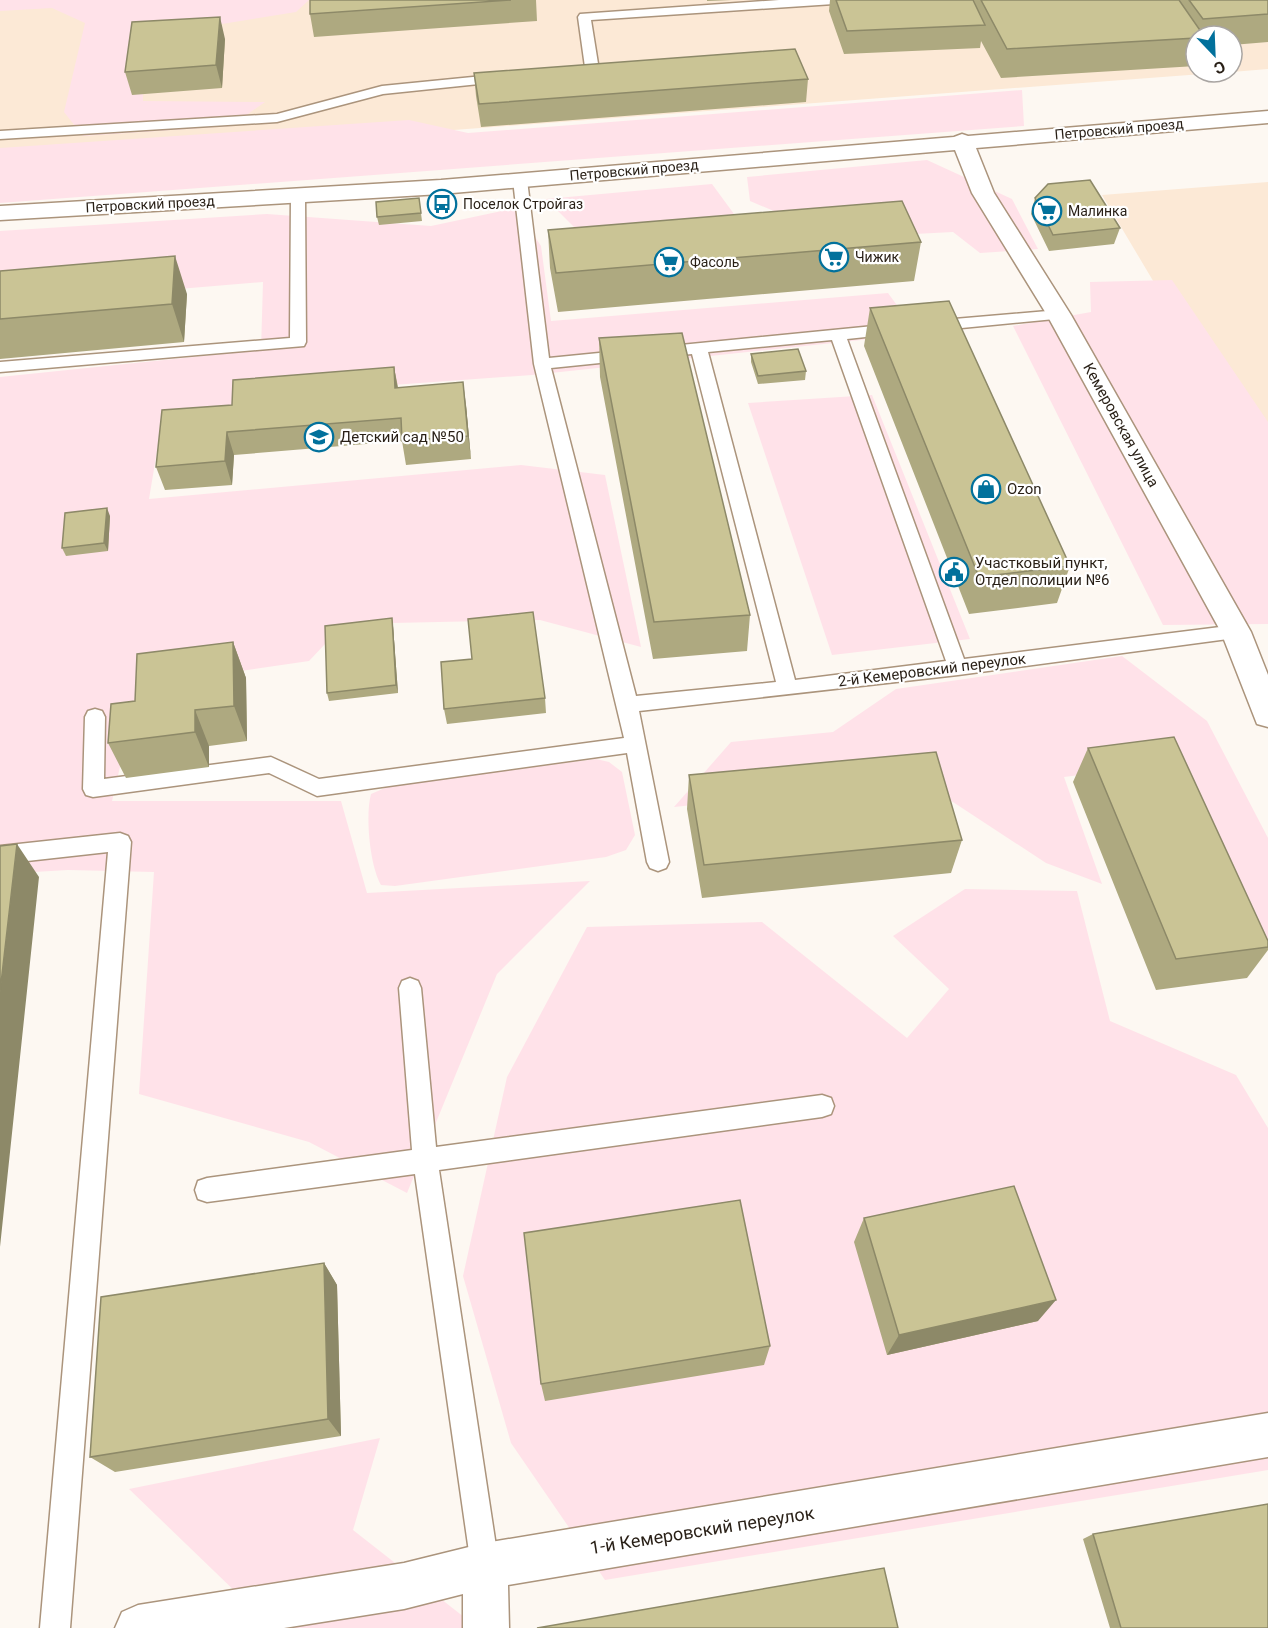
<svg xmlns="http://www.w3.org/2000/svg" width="1268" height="1628" font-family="Roboto,sans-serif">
  <rect width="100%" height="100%" fill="#fdf8f2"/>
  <path fill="#fce9d6" d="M0,0H1268V69L1232,72V36H1196V72H1229L0,164Z
    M1268,182V474L1102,195Z"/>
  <path fill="#ffe2e9" d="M0,0H309L296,12L141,37L143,101L265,102L231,126L83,136L64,112L85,23L52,8L0,11Z
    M1022,90L1024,126L0,203V148L409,120L468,133Z
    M927,160L1012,199L1038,249L980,253L953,232L838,238L750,201L747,177Z
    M712,184L745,229L589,242L546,199Z
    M516,208L541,246L551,321L888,293L918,334L532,375L239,396L222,419L160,433L149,499L521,465L605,475L641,647L540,620L344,624L309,661L139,686L112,801H341L367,893L590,881L497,974L407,1193L309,1142L139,1094L154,872L68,870L0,874V377L261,350L263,282L0,304V231L267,214L431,226Z
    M1172,280L1268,422V624L1163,625L1013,326L1091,312L1090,282Z
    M872,395L970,639L832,655L748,403Z
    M1122,656L1207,721L1268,838V950L1158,765L1064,777L1102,884L1046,863L921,781L674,807L731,742L833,732L896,689Z
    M596,759L609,762L622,772L635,835L626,850L606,857L395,886L381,885C370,866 365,816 371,794L392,785Z
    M965,889L1077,891L1110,1021L1236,1075L1268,1128V1470L605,1580L511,1443L463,1276L507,1077L587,927L762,922L907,1038L949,989L893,936Z
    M380,1438L353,1530L478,1628H273L129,1489Z"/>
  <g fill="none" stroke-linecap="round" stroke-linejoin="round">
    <g stroke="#ab947c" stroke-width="3">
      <path id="service" d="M779,0H840L834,4L591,20L599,70C591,76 571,78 563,72L570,68L585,67L578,17L580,14Z
        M503,74L510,78L508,81L383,94L277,122L0,139V131L277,114L382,86Z
        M520,176L527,180L549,358L629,350L637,355L629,360L551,368L636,696L776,682L692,354L660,357L652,352L660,347L894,324L900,326L902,329L900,332L894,334L847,339L964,659L1236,625L1243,627L1246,632L1243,637L958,675L639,711L669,862L666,868L658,871L650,868L647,862L627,753L317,796L269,773L93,797L86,795L83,789L85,717L88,711L95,709L102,711L105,717L104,779L271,757L319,779L624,738L534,364L513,180ZM832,340L946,661L795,680L708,352Z
        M298,191L305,195L306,342L304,346L0,372V362L290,338L291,195Z
        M1059,310L1067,315L1065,318L931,331L923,326L931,321Z
        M120,833L128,836L131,842L70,1628H40L108,852L0,864V846Z
        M410,978L418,981L421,988L436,1147L822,1095L831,1098L834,1106L831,1114L822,1117L439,1170L499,1566L495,1576L485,1580L475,1576L471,1566L415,1174L207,1202L198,1199L195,1190L198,1181L207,1178L412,1150L399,988L402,981Z"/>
    </g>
    <g stroke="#ab947c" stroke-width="3">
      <path id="minor" d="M1268,111V123L976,148L994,193L1071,315L1251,632L1268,675V727L1257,724L1221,632L1047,315L972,193L955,150L441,194L0,220V206L441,180L954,137L962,134L968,136Z
        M1268,1413V1457L508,1585L509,1628H463V1594L404,1609L284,1628H115L122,1612L138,1605L404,1563L485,1543Z"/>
    </g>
    <use href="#service" fill="#fff" fill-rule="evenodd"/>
    <use href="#minor" fill="#fff" fill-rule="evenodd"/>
  </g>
  <path fill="#aea980" d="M310,0H536L537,21L314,37L310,14Z
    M707,0H732L707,1Z
    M830,0H1268V42L1232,45V36H1196V66L1001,78L981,41L980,48L844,54L829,11Z
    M225,39L222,88L132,95L125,72Z
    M474,73L808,79L806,102L481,127L476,96Z
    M419,198L422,221L379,225L377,217Z
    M1035,198L1120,228L1114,244L1049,251L1031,214Z
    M548,230L921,242L914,281L558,312L550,268Z
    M0,271L187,294L184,342L0,359Z
    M870,308L1070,566L1057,603L969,614L864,346Z
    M599,338L750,615L747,651L653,659L600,377Z
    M751,354L806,371L805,380L758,384L751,362Z
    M394,367L398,387L466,405L471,459L406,465L402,441L234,455L232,485L165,490L156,467L232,405Z
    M110,516L108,551L66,556L62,548Z
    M393,626L398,693L329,701L327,693Z
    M233,642L246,678L247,741L209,746V767L126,778L108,743L135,701Z
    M545,698L546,713L447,724L444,709Z
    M1088,748L1268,941V950L1247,978L1156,990L1073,782Z
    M689,775L962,840L951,873L702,898L687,809Z
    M864,1218L1038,1321L887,1355L854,1242Z
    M324,1263L337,1285L341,1436L115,1472L90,1457Z
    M770,1346L764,1365L545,1401L541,1384Z
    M1093,1534L1268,1628H1110L1083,1539Z"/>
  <path fill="#8d8968" d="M220,17L225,39L222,88L216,65Z
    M175,256L187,294L184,342L172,304Z
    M394,367L398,390L395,388Z
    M463,382L466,405L471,459L468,436Z
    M227,432L234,455L232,485L225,461Z
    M107,508L110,516L108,551L104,543Z
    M392,618L393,626L398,693L396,685Z
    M233,642L246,678L247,741L234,706Z
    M195,710L209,746V767L195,732Z
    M17,844L39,877L0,1247V992Z
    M324,1263L337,1285L341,1436L328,1419Z
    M1056,1300L1038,1321L887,1355L899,1335Z"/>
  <path fill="#cac495" stroke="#8d8968" stroke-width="1.5" d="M310,0H511L310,14Z
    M836,0H973L985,25L847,31Z
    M981,0H1179L1204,36H1196V38L1007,49Z
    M1189,0H1268V14L1203,19Z
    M220,17L216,65L125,72L132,22Z
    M795,49L808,79L479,104L474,73Z
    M1090,180L1120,228L1053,235L1035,198L1048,184Z
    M419,198L421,213L377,217L376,202Z
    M902,201L921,242L556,273L548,230Z
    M175,256L172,304L0,319V271Z
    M949,301L1070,566L979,577L870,308Z
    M682,333L750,615L654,622L599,338Z
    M798,349L806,371L758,376L751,354Z
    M394,367L395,388L463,382L468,436L402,441L401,418L227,432L225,461L156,467L162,410L232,405L233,380Z
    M107,508L104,543L62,548L65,513Z
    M533,612L545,698L444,709L441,662L472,659L468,619Z
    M392,618L396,685L327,693L325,626Z
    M233,642L234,706L195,710V732L108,743L111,704L135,701L137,654Z
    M1174,737L1268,941V947L1176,959L1088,748Z
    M936,752L962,840L704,865L689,775Z
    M17,844L0,992V846Z
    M1014,1186L1056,1300L899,1335L864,1218Z
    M740,1200L770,1346L541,1384L524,1233Z
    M324,1263L328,1419L90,1457L101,1297Z
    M1268,1504V1628H1121L1093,1534Z
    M884,1568L898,1628H537Z"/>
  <defs>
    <g id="bus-ring" transform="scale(1.5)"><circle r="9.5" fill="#fff" stroke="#02719c" stroke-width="1.5"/><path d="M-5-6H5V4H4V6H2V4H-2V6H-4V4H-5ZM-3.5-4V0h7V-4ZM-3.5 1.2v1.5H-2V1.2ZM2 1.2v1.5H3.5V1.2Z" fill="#02719c"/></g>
    <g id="supermarket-ring" transform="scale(1.5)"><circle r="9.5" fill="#fff" stroke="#02719c" stroke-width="1.5"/><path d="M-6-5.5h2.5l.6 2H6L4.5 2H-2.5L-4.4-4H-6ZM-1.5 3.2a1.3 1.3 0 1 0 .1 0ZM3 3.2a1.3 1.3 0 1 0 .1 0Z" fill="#02719c"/></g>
    <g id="school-ring" transform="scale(1.5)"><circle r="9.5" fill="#fff" stroke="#02719c" stroke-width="1.5"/><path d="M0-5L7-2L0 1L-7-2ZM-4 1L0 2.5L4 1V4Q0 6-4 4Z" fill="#02719c"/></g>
    <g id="shop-ring" transform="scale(1.5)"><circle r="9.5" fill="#fff" stroke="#02719c" stroke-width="1.5"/><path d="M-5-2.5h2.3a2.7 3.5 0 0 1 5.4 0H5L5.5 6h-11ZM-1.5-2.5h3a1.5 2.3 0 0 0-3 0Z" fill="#02719c"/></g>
    <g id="civic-ring" transform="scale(1.5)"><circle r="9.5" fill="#fff" stroke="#02719c" stroke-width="1.5"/><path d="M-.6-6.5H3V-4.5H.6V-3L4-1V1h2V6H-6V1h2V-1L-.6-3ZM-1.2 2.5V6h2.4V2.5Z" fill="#02719c"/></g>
  </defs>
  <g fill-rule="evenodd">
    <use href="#bus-ring" x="442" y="204"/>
    <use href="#supermarket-ring" x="1047" y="211"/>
    <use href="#supermarket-ring" x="834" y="257"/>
    <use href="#supermarket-ring" x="669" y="262"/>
    <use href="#school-ring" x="319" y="437"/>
    <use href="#shop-ring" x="986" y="489"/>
    <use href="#civic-ring" x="954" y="572"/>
  </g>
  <g text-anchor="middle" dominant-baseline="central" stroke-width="4.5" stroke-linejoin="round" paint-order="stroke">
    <g font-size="14" fill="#281f16" stroke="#fff">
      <text transform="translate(1119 129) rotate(-5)">Петровский проезд</text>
      <text transform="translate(634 170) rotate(-5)">Петровский проезд</text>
      <text transform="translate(150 204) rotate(-3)">Петровский проезд</text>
    </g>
    <g font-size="14" fill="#281f16" stroke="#fff" text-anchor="start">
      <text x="463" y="204">Поселок Стройгаз</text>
      <text x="1068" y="211">Малинка</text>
      <text x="855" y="257">Чижик</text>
      <text x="690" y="262">Фасоль</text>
    </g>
    <g font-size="15" fill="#281f16" stroke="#fff">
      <text transform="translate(1121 425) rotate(61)">Кемеровская улица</text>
      <text transform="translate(932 670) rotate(-7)">2-й Кемеровский переулок</text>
    </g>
    <g font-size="15" fill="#281f16" stroke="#fff" text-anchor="start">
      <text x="340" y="437">Детский сад №50</text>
      <text x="1007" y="489">Ozon</text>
      <text x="975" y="563">Участковый пункт,<tspan x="975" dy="17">Отдел полиции №6</tspan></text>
    </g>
    <g font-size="18" fill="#281f16" stroke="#fff">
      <text transform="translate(702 1530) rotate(-9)">1-й Кемеровский переулок</text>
    </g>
  </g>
  <g transform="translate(1214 54) rotate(157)"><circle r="28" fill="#ffffff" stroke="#a9a5a2" stroke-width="1.5"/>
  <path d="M0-4.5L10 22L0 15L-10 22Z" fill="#02719c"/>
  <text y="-9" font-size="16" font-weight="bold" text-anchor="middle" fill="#281f16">С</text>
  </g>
</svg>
